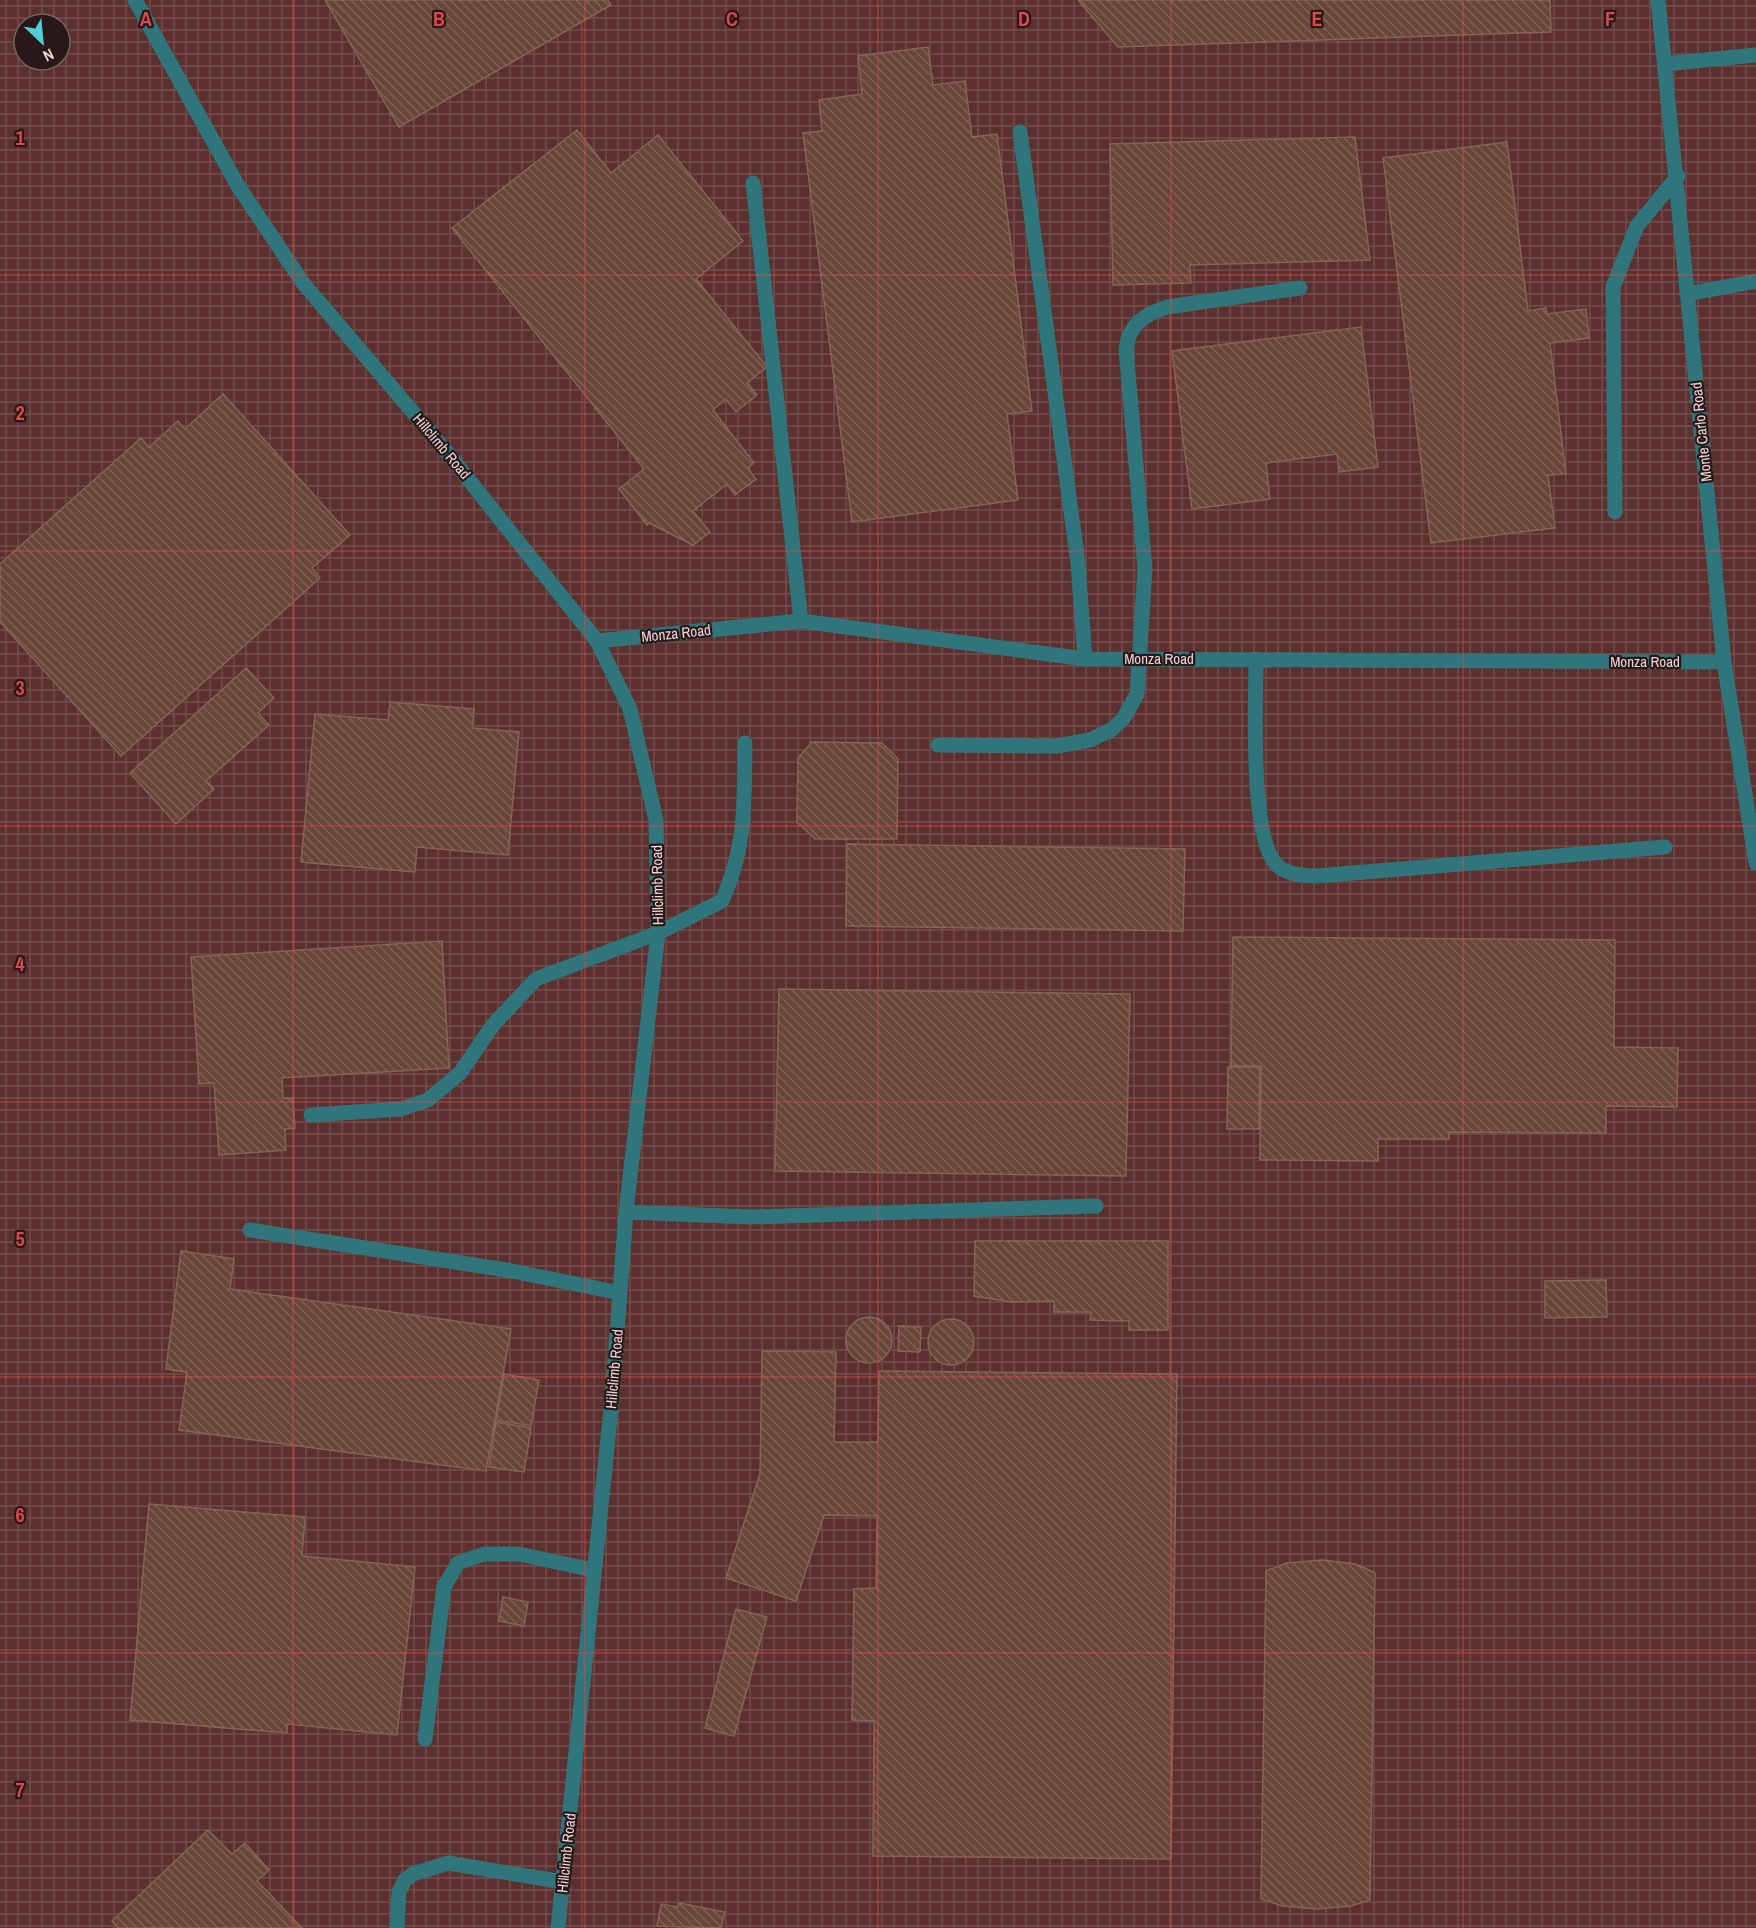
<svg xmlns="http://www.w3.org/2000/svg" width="1756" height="1928" font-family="'Archivo Narrow',sans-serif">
  <defs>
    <pattern id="industrial-grid" width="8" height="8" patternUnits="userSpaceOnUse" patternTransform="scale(1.5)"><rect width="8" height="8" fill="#5b302f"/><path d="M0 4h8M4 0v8" fill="none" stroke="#734d4c"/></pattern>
    <pattern id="building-back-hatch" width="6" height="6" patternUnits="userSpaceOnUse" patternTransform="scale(1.5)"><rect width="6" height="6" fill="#684639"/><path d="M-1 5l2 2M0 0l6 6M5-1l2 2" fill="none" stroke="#7e6055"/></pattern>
  </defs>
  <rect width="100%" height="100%" fill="#4d2a29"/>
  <path fill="url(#industrial-grid)" fill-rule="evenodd" d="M0,0H1756V1928H0ZM24,24H60V60H24Z"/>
  <path fill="url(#building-back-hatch)" stroke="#886455" stroke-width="1.5" d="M325,0H608L611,5L399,127Z
    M1078,0H1550L1551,32L1118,47Z
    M928,47L933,85L965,81L972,137L997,134L1032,411L1007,414L1018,500L852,522L803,133L822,131L819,100L862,94L858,56Z
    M577,130L611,173L658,135L743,241L696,279L767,367L747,383L757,395L736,412L726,399L713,410L754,463L748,468L756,479L735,495L727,484L693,511L710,532L693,545L649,523L647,525L619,489L644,469L452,228Z
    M1355,137L1370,260L1190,265L1191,283L1113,285L1110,144Z
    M1507,142L1528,311L1546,308L1547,314L1586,309L1589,338L1550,343L1566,474L1548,475L1555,528L1431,543L1383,158Z
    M1361,327L1378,467L1339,472L1337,454L1266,463L1270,499L1192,509L1172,351Z
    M223,394L350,535L312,568L320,578L121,756L0,622V564L141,438L149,447L178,421L185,429Z
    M246,668L274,698L258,713L269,725L206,781L214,789L176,824L130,773Z
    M390,702L474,709L472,728L519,732L508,855L417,847L415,872L301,862L315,714L388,720Z
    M812,742L882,743L898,759L897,839H815L797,822L798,758Z
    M847,844L1185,849L1183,931L846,926Z
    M1233,937L1615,940L1614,1047L1678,1048L1677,1107L1606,1106V1133L1449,1132V1139H1378V1161L1260,1160L1261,1066H1231Z
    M442,941L449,1068L282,1078L283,1098H293L295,1128L285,1129L286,1150L219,1155L214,1083L199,1084L191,957Z
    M779,989L1130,994L1126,1176L775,1171Z
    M1228,1067H1260L1259,1129H1227Z
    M975,1241H1168V1330H1129V1321L1090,1320L1091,1312H1054V1301L1011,1302L974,1296Z
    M181,1251L234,1259L230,1289L511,1329L486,1471L179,1430L187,1372L166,1369Z
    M1606,1280L1607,1317L1545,1318V1281Z
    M846 1340a23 23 0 1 1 46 0a23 23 0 1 1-46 0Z
    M928 1342a23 23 0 1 1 46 0a23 23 0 1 1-46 0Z
    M899,1326L921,1327L920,1352L898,1351Z
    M762,1351L836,1352L834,1442H878L879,1371L1177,1374L1171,1859L873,1856L874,1721L852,1720L854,1589L876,1588L877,1516L824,1515L796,1601L726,1578L760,1474Z
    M504,1374L539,1380L531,1426L496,1420Z
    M496,1422L531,1428L524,1472L489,1467Z
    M149,1504L305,1517L302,1556L415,1567L397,1735L287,1724V1733L130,1720Z
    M1322,1560L1356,1564L1375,1573L1370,1900L1351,1906L1317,1909L1283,1906L1261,1899L1266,1571L1287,1563Z
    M503,1597L528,1602L524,1626L499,1621Z
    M736,1609L767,1617L734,1736L705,1728Z
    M208,1830L232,1854L245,1843L269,1870L257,1881L302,1928H118L112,1921Z
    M679,1903L725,1912L721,1928L657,1926L661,1904L678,1907Z"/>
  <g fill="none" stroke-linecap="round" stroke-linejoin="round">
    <path stroke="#2f757b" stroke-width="15" d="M135,0L238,186L303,283L446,451L597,641L630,709L656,820L658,933L626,1212L612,1399L558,1928
      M1658,0L1724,662L1756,863
      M1665,64L1756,55
      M1020,132L1078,563L1085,659
      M753,183L801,621
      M1687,294L1756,281
      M1615,512L1613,287L1637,226L1678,176
      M597,641L801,621L1085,659L1724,662
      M1256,659C1256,700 1249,842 1278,866C1288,875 1305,876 1317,876L1665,847
      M938,745L1057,746L1090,740L1111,730L1123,719L1137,694L1145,569L1126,349C1129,324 1144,315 1167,307L1300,288
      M311,1115L401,1109L428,1100L460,1073L493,1025L536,979L658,933L722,901C747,845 744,803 745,743
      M626,1212L751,1217L1096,1206
      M250,1230L512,1271L620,1293
      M425,1739L444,1587L458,1563L484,1554H519L593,1570
      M397,1928L399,1892L405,1880L413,1874L448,1863L563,1882"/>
  </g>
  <path fill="none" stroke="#da4a4a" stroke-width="1.5" stroke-opacity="0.55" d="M293,0V1928M585,0V1928M878,0V1928M1171,0V1928M1463,0V1928M0,275H1756M0,551H1756M0,826H1756M0,1102H1756M0,1377H1756M0,1653H1756"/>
  <g text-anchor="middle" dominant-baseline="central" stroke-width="4.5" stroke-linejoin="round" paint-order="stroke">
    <g font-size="15" fill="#ecd4d3" stroke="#281817">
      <text transform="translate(1701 432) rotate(-96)">Monte Carlo Road</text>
      <text transform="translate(442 446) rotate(50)">Hillclimb Road</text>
      <text transform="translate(676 633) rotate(-6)">Monza Road</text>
      <text x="1159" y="658">Monza Road</text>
      <text x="1645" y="661">Monza Road</text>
      <text transform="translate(657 885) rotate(-91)">Hillclimb Road</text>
      <text transform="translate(614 1369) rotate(-85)">Hillclimb Road</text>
      <text transform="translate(566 1853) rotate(-84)">Hillclimb Road</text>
    </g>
  </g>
  <g font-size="20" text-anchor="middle" font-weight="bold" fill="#da4a4a" stroke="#281817" stroke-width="4.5" stroke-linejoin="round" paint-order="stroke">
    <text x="146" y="26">A</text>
    <text x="439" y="26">B</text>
    <text x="732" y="26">C</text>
    <text x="1024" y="26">D</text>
    <text x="1317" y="26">E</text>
    <text x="1610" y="26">F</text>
    <text x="20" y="145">1</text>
    <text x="20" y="420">2</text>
    <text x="20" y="695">3</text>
    <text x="20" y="971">4</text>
    <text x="20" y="1246">5</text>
    <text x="20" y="1522">6</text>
    <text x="20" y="1797">7</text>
  </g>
  <g transform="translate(42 42) rotate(154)"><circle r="28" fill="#281817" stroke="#766362" stroke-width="1.5"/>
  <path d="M0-4.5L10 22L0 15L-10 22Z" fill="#52ccd5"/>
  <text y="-9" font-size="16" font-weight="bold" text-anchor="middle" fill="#ecd4d3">N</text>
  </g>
</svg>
